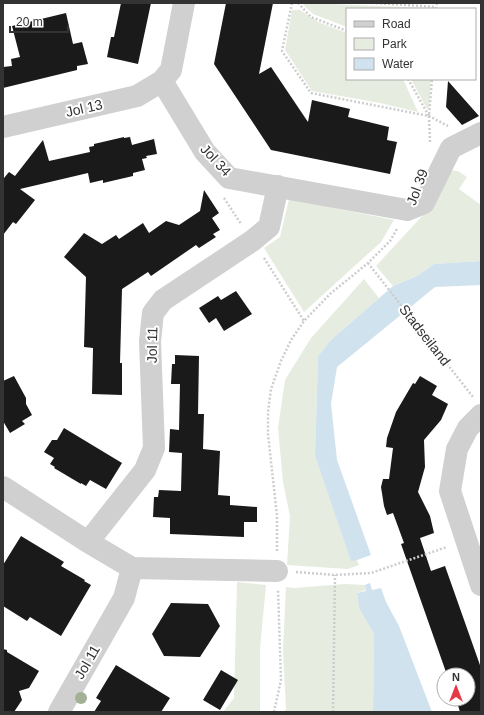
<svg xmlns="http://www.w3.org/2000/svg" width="484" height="715" font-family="Arial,sans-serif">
  <rect width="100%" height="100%" fill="#fff"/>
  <path fill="#e6ecdf" d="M307,3L425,8L426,9H347V27L313,14L303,5Z
    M292,10H300L318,22L347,33V79H403L418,112L380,103L312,91L285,50Z
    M411,79H431L429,108L427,109Z
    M450,170L458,171L467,177L459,189L481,205V261L434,264L417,276L393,286L376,266L436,201Z
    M289,199L394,220L381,242L304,312L264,248L280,237Z
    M364,279L379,298L331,340L318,356L315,456L351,560H357L359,565L348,569L287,565L290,516L283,482L278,428L285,380L311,338Z
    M237,582L266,585L260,648V712H223L234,698Z
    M345,584L365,585L366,590L357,593L359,608L374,634L373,712H284L286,709L283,651L286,587L294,588Z"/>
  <path fill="#cfe2ee" d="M481,261V285L435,287L337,367L331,404L337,460L371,555L357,560L351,561L315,456L318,356L331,340L393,286L417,276L434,264Z
    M370,583L372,590L381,588L386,602L399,626L432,712H373L374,634L359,608L357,593L366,591L365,585Z"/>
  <path fill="#1a1a1a" d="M121,3H151L138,64L107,57L111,37H114Z
    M226,3H273L259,74L271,67L308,122L312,100L350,109L348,117L389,127L387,140L397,142L390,174L271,150L214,64Z
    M66,13L73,44L82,42L88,64L77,66V70L3,88V67L12,66L11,59L20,57L12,26Z
    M448,81L479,116L462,125L446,107Z
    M124,137V138L130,137L132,145L154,139L157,154L146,156L147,158L142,159L145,170L133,173V176L103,183V180L90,183L88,173L20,189L35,200L16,224L13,222L3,235V176L4,178L9,172L15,176L43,140L49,161L90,152L89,147L94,146V144Z
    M204,190L219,213L212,218L220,230L213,234L216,237L199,248L196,245L151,276L148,272L122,289L120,363H122V395L92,394L93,348L84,347L86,277L64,257L84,233L102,244L116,235L119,239L143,223L149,233L166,221L179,225L200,211Z
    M236,291L252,314L224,331L216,318L209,323L199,308L218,296L221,300Z
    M175,355L199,356L198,414H204L203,449L220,451L218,495L230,496V505L257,507V522H244V537L170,534V518L153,517L154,497H158L159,490L181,491L182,453L169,452L170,429L179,430L180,384H171L172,364H175Z
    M14,376L26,398V404L32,415L22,421L25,424L10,433L3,421V381Z
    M420,376L437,386L432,395L448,404L441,420L424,440L425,467L418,492L430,516L434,533L420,538L431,571L445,566L481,668V712H460L456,699H468V675H447L401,544L404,543L393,513L387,515L384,506L381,487L383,479H389L393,448L386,447L387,438L396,412L413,383L415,384Z
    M64,428L122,463L106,489L90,480L86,486L81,483V484L54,468L55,467L50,464L54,458L44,452L52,440H57Z
    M21,536L64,562L61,566L85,580L84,581L91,585L61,636L30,617L27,621L3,606V565Z
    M171,603L208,604L220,626L200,657L164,656L152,634Z
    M3,649L7,650V652L39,671L29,688L19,691L22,700L14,712H3Z
    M116,665L170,698L161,712H94L101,701L96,698Z
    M221,670L238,680L220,710L203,700Z"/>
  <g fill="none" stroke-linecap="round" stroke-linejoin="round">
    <path stroke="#cdcdcd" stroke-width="2.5" stroke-dasharray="2 2" stroke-linecap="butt" d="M292,3L282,51L311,93L429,116L448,126
      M298,3L311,17L347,31
      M372,3L436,7
      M436,9L437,3
      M408,79L429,116
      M430,142L429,116L432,79
      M224,198L241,224
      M264,258L304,321
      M368,263L473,397
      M277,551V516L268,434V412L271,389L281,361L291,340L304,321L330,294L368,263L390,241L397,229
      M296,572L335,575L371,573L447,547
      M274,712L281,680L278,590
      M333,712L335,575"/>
    <path stroke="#d0d0d0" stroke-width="22" d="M184,3L171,70L162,81L205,152L229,178L407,210L424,203L451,148L481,133
      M3,127L137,96L162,81
      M481,415L468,428L457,449L450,491L481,585
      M3,487L88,542L132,568L277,571
      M88,542L145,470L154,448L150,341L153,313L163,300L252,241L269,227L278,186
      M59,712L124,598L132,568"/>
  </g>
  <circle fill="#a2b095" cx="81" cy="698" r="6"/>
  <g text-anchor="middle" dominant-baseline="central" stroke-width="4" stroke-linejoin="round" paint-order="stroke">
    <g font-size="14" fill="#333" stroke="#fff">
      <text transform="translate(84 108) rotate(-13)">Jol 13</text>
      <text transform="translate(216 160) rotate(47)">Jol 34</text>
      <text transform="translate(417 187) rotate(-70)">Jol 39</text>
      <text transform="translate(425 335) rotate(52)">Stadseiland</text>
      <text transform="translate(152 345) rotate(-89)">Jol 11</text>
      <text transform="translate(87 662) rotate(-60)">Jol 11</text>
    </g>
  </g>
  <rect width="484" height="715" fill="none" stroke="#333333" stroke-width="8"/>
  <rect x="346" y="8" width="130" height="72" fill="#ffffff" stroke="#adadad"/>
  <rect x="354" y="21" width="20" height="6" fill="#d0d0d0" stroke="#adadad"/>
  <text x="382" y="28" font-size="12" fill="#333333">Road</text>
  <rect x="354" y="38" width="20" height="12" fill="#e6ecdf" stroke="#adadad"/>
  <text x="382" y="48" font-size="12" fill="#333333">Park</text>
  <rect x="354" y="58" width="20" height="12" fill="#cfe2ee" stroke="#adadad"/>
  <text x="382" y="68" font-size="12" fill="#333333">Water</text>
  <g transform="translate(456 687)"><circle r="19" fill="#ffffff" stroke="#adadad"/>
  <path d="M0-3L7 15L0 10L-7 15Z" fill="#e63946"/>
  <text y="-6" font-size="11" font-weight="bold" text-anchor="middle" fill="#333333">N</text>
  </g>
  <path d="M10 26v6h58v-6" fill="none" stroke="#333333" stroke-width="2"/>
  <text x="16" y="26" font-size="12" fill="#333333" stroke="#ffffff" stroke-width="3" paint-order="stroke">20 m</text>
</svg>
